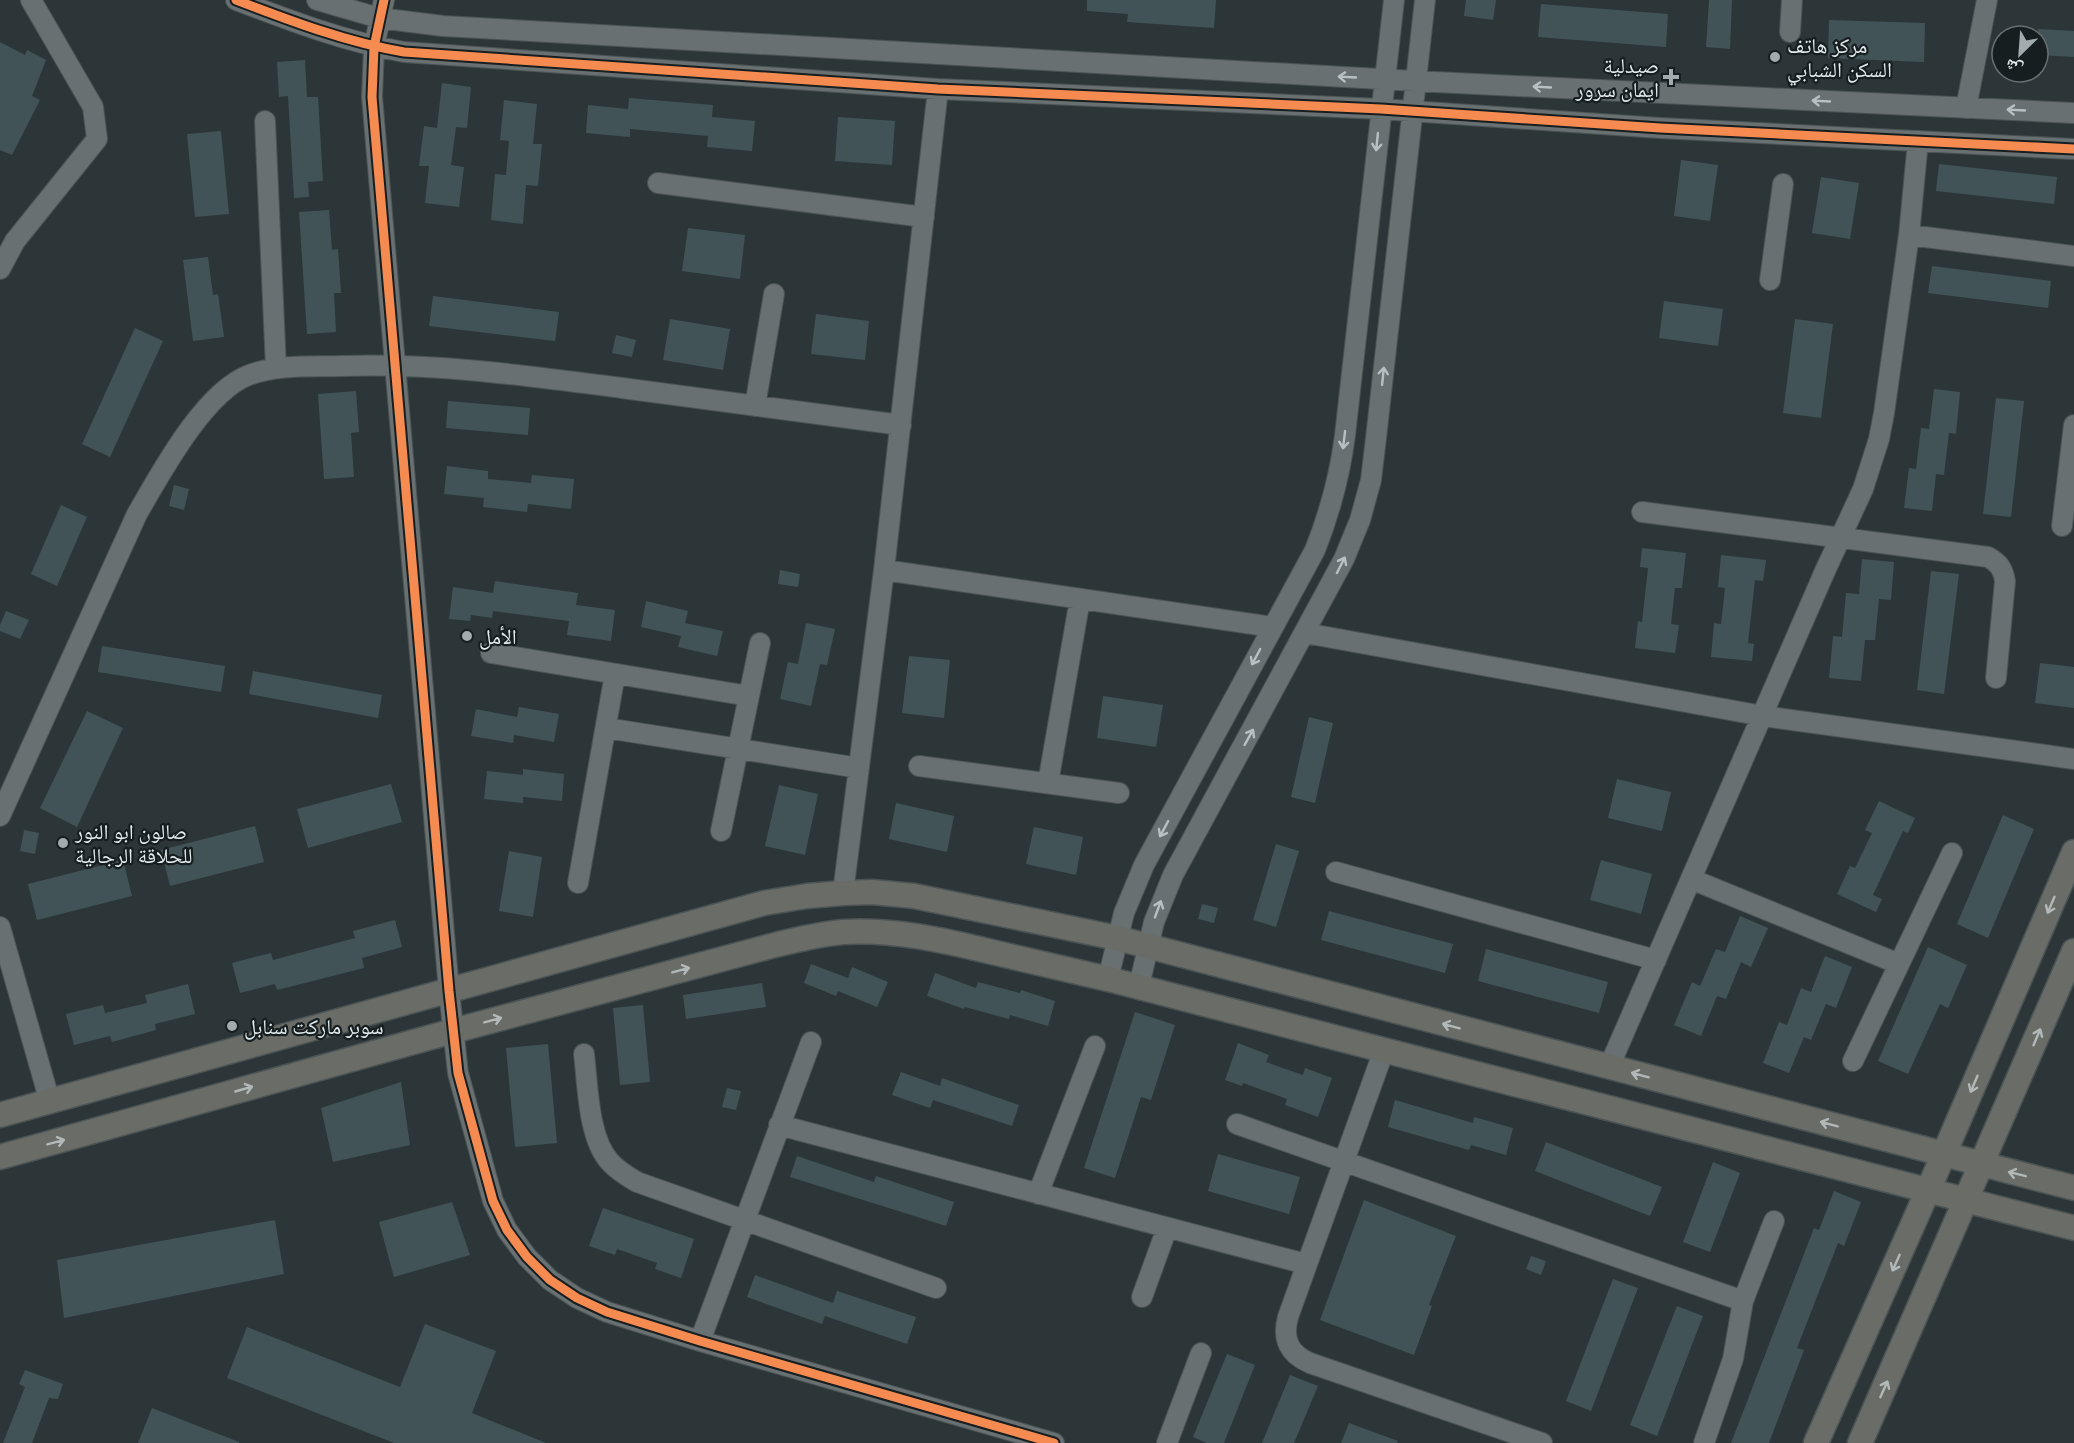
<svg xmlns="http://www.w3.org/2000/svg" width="2074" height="1443" font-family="Cabin,'Noto Naskh Arabic',sans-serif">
  <rect width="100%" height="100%" fill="#2c3638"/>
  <path fill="#415356" d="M1087,0H1216L1214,28L1127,22L1128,14L1087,11Z
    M1466,0H1496L1493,20L1464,16Z
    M1709,0H1732L1730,49L1706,47Z
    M1541,4L1668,14L1666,47L1538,37Z
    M1829,20L1925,23L1924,62L1828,58Z
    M2038,29L2074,31V57L2038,55Z
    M0,42L25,55L27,50L46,60L32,96L40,100L12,155L0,150Z
    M305,60L307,97H318L323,181L308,182L309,197L294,198L288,96L279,97L277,62Z
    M442,83L471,87L467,128L456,127L451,165L464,167L459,207L425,203L429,166H419L424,126L437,128Z
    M629,98L713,105L712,117L755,121L752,151L707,147L708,136L630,129V137L586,133L588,105L628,109Z
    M504,100L537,104L533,144H542L538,186L526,185L523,224L491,220L495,174L506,175L509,141L500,140Z
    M838,117L895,121L892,165L835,161Z
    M221,131L229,214L195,217L187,134Z
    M1681,160L1718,165L1710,221L1674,216Z
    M1939,164L2057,177L2054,204L1936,191Z
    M1821,177L1859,183L1850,239L1812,233Z
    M329,210L332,250L338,249L341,293H334L336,332L307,334L299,212Z
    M688,228L745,235L740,279L682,271Z
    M208,257L213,295L218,294L224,337L193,341L183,260Z
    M1932,266L2051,281L2048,308L1928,293Z
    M433,296L559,312L555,341L429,326Z
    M1664,301L1723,309L1718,346L1659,338Z
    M816,314L869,321L865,360L811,354Z
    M670,319L730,329L723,370L663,360Z
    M1795,319L1833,324L1821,418L1783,413Z
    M135,328L163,341L110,457L82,444Z
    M616,335L636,340L632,357L612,353Z
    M1934,389L1960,392L1956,434L1949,433L1944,475L1936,474L1932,511L1904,508L1909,468L1916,469L1921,428L1929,429Z
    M356,391L359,432L351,433L354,477L324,479L318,394Z
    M1996,398L2024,401L2011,517L1983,514Z
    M448,401L530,408L528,435L446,428Z
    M447,466L488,471V479L531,483L532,475L574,479L571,509L528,504L527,512L483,507L484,498L444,494Z
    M174,485L189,489L184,510L169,506Z
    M61,505L87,517L57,586L31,574Z
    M1642,548L1686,553L1682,588H1675L1671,624L1679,625L1675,653L1635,648L1638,621L1642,622L1648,568L1640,567Z
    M1721,555L1766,560L1763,581L1755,580L1748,643L1754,644L1752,661L1711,657L1714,623L1721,624L1725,588L1718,587Z
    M1862,559L1894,562L1891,600L1879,599L1875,640H1865L1861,681L1829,678L1833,636L1842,637L1846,593L1859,594Z
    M780,570L800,574L798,587L778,584Z
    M1931,571L1959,574L1944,694L1917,690Z
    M495,581L578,593L576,605L615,610L611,641L567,635L569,621L493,611L492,618L471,615L470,621L449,619L453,587L493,593Z
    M646,601L688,611L685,623L723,631L717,656L678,647L681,636L641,627Z
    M6,611L29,620L20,639L0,631V625Z
    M806,623L835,629L827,665L820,664L811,706L780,699L788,662L798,664Z
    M102,646L225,666L221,692L98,672Z
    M909,656L950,660L944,718L902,713Z
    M2040,663L2074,667V708L2035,703Z
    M253,671L382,695L378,718L249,694Z
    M1103,696L1163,705L1156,747L1097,738Z
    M519,707L559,714L554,742L514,735L513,743L471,736L476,709L517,717Z
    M87,711L123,728L77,827L40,808Z
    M1309,717L1333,723L1315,803L1291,797Z
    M523,769L564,774L562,801L523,797V803L484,799L487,771L523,775Z
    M1617,779L1671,792L1662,831L1608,818Z
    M391,784L402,822L308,848L297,809Z
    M779,785L818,794L805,855L765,846Z
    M1879,801L1915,818L1908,833L1903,831L1873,895L1882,899L1876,912L1837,894L1850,866L1855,868L1872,833L1865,830Z
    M896,803L954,816L947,852L889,839Z
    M2003,815L2034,829L1988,938L1957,924Z
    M255,826L264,862L170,886L161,850Z
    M1034,827L1083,837L1076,875L1026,864Z
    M24,830L39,833L35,854L20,851Z
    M1276,844L1299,851L1276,927L1253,920Z
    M509,851L542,857L533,917L499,911Z
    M123,860L132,896L37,920L28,884Z
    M1601,860L1652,874L1641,914L1590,900Z
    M1202,904L1218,908L1214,923L1198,919Z
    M1329,911L1453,944L1445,973L1321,940Z
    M1740,916L1768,928L1751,967L1741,962L1726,999L1717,996L1701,1036L1674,1025L1692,982L1700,986L1716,949L1725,952Z
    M395,920L402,947L362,958L364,968L277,990L275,984L240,993L232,963L271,953L273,960L355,938L353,931Z
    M1928,947L1967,965L1948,1008L1940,1004L1908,1074L1878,1061Z
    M1486,949L1608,982L1599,1013L1478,981Z
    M1825,956L1852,967L1836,1008L1826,1004L1811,1040L1804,1037L1789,1073L1763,1063L1779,1022L1787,1025L1801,988L1811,992Z
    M811,964L848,978L852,967L888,982L877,1007L838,991L836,996L804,983Z
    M935,973L976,988L978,982L1020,993L1021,990L1055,1001L1048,1026L1010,1015L1009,1019L965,1007L964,1009L927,996Z
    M762,983L766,1007L686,1019L683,995Z
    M188,984L195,1014L155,1024L156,1030L112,1042L110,1036L74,1045L66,1014L103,1005L105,1013L147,1003L145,995Z
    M643,1005L650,1082L620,1085L613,1008Z
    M1135,1012L1175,1025L1151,1100L1141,1097L1115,1178L1084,1168Z
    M1238,1043L1269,1055L1266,1062L1303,1075L1305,1068L1332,1078L1318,1117L1285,1105L1287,1099L1243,1083L1242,1086L1225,1080Z
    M548,1044L557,1143L515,1147L506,1048Z
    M901,1072L940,1086L942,1078L1019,1105L1012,1126L933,1100L930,1108L892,1095Z
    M401,1082L410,1145L333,1162L321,1108Z
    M727,1088L741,1091L736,1110L722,1107Z
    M1395,1100L1473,1123L1474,1117L1513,1128L1506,1155L1471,1145L1469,1150L1388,1127Z
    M1546,1142L1662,1187L1650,1216L1535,1171Z
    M1218,1154L1300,1177L1289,1214L1208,1191Z
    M797,1156L874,1182L876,1176L954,1202L946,1226L790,1177Z
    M1713,1162L1740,1173L1710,1252L1683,1242Z
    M1834,1191L1861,1202L1844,1246L1838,1243L1797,1348L1804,1350L1769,1443H1731L1814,1228L1819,1230Z
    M1364,1200L1456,1236L1429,1305L1432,1306L1414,1355L1320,1320Z
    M452,1202L470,1255L394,1277L379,1222Z
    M603,1208L694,1239L681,1278L655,1269L657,1263L617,1249L615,1255L589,1246Z
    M275,1220L284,1274L64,1318L57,1260Z
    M1531,1256L1546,1261L1541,1275L1526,1269Z
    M755,1275L833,1303L837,1291L916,1317L907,1344L825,1316L822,1324L747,1297Z
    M1613,1279L1638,1288L1591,1411L1566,1401Z
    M1677,1306L1703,1316L1657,1436L1630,1425Z
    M425,1324L496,1351L472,1413L546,1443H394L227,1378L247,1327L400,1387Z
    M1227,1354L1255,1365L1224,1443H1207L1193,1437Z
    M25,1370L63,1384L58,1399L49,1398L32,1443H3L25,1387L19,1384Z
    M1290,1375L1318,1386L1294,1443H1262Z
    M152,1408L239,1442V1443H138Z
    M1349,1423L1398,1441L1397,1443H1341Z"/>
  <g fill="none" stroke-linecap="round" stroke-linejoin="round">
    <g stroke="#4b5354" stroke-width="22">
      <path id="minor" d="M236,0C291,21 346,42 404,52L938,89L1381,109L1660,128L2074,149
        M317,0L379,18L443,26L1415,81L2074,113
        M384,0L374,47L372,97L449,991L458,1073L493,1201L507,1230L527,1257L550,1280L577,1298L607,1312L700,1341L1054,1443
        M1790,32L1792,0
        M1966,108L1987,0
        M265,121L276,368
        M658,183L924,217
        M1909,235L2074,256
        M0,269L15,241L97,139L93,107L31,0
        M1770,280L1783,184
        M755,406L774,294
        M1642,512L1988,557C1999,563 2003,569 2005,581L1996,678
        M2062,526L2074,425
        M884,570L1273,627
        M1305,633L1763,716L2074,759
        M491,653L749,696
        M606,728L859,768
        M919,766L1119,793
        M1048,783L1080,599
        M0,816L137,514C161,473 204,392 249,375C278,364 313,367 343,366C438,363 529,376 622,388C715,401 808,413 901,425
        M721,831L760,643
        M1336,872L1656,960
        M1691,879L1899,964
        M578,883L615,674
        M843,893L884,570L938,89
        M0,927L50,1102
        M1108,979L1124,913L1144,865L1315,550C1330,512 1340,475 1345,435L1394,0
        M1139,986L1154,922L1173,875L1344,559L1360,520L1371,480L1376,438L1425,0
        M1384,1050L1288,1317C1282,1339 1289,1354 1310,1363L1542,1443
        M584,1054C588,1086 588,1138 610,1162C618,1171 627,1176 637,1182L936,1288
        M1853,1061L1952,853
        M1609,1067L1825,571L1863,489L1879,439L1884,413L1909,235L1918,141
        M1237,1124L1743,1301
        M779,1125L1306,1264
        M1038,1194L1095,1046
        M1142,1297L1167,1228
        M700,1341L811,1042
        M1167,1443L1201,1353
        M1704,1443L1733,1359L1743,1301L1774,1221"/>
    </g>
    <g stroke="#4b5354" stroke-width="27">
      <path id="major" d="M0,1115L764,903L807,896L843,893L872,892L914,896L1117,938L2074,1188
        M0,1157L453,1031L771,946C795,940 819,934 843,932C894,929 943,940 992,952C1031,961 1070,970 1108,979L2074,1228
        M1816,1443L1944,1154L2074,852
        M1860,1443L2074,951"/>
    </g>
    <use href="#minor" stroke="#687072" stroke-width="20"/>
    <use href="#major" stroke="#696c67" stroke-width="24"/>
    <g stroke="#171e20" stroke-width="13">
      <path id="cycleway" d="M236,0C291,21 346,42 404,52L938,89L1381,109L1660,128L2074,149
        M384,0L374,47L372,97L449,991L458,1073L493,1201L507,1230L527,1257L550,1280L577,1298L607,1312L700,1341L1054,1443"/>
    </g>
    <use href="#cycleway" stroke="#f68b52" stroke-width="9"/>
  </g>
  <defs><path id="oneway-shaft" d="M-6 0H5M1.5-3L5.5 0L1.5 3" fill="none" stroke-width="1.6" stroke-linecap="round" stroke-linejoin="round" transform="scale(1.5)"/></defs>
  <g stroke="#b7c1c3">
    <use href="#oneway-shaft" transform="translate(1347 77) rotate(-177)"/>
    <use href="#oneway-shaft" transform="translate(1542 87) rotate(-177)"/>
    <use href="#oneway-shaft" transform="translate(1821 101) rotate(-177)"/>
    <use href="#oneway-shaft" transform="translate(2016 110) rotate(-177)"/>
    <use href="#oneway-shaft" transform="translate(1377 142) rotate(96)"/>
    <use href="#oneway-shaft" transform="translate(1383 376) rotate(-84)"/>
    <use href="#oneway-shaft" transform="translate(1344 440) rotate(97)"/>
    <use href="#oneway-shaft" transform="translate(1341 565) rotate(-63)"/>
    <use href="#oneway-shaft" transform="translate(1256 657) rotate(118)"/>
    <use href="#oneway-shaft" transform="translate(1249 737) rotate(-61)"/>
    <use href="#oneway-shaft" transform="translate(1164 829) rotate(118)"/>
    <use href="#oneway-shaft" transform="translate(1158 909) rotate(-70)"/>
  </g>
  <g stroke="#b2b9b8">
    <use href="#oneway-shaft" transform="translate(2051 905) rotate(113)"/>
    <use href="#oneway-shaft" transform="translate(681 970) rotate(-15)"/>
    <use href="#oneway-shaft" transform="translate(493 1020) rotate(-15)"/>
    <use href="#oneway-shaft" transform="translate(1451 1026) rotate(-165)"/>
    <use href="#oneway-shaft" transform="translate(2037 1037) rotate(-67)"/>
    <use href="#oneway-shaft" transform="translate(1640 1075) rotate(-165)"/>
    <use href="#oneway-shaft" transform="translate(1974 1084) rotate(113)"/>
    <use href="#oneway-shaft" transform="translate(244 1089) rotate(-16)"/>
    <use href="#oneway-shaft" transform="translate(1829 1124) rotate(-165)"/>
    <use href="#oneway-shaft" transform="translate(56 1142) rotate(-15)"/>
    <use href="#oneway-shaft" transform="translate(2017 1174) rotate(-166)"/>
    <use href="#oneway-shaft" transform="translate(1896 1263) rotate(114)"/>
    <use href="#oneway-shaft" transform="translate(1884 1389) rotate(-66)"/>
  </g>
  <g fill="#a2acae" stroke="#171e20" stroke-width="2">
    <circle cx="1775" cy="57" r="6"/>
    <path d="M1668 68h6v6h6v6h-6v6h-6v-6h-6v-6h6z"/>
    <circle cx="467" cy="636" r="6"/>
    <circle cx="63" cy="843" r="6"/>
    <circle cx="232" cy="1026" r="6"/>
  </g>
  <g text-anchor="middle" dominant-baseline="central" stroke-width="4.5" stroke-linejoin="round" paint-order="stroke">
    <g font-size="21" fill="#e2ecee" stroke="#171e20" text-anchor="start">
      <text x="1787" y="45">مركز هاتف<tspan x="1787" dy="24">السكن الشبابي</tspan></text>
      <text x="1659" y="65" text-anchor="end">صيدلية<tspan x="1659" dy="24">ايمان سرور</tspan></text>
      <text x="479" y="636">الأمل</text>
      <text x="75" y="831">صالون ابو النور<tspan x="75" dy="24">للحلاقة الرجالية</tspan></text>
      <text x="244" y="1026">سوبر ماركت سنابل</text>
    </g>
  </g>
  <g transform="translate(2020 54) rotate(205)"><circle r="28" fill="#171e20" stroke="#687072" stroke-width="1.5"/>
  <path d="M0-4.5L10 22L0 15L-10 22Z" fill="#a2acae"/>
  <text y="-9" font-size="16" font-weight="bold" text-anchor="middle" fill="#e2ecee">ش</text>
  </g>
</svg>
